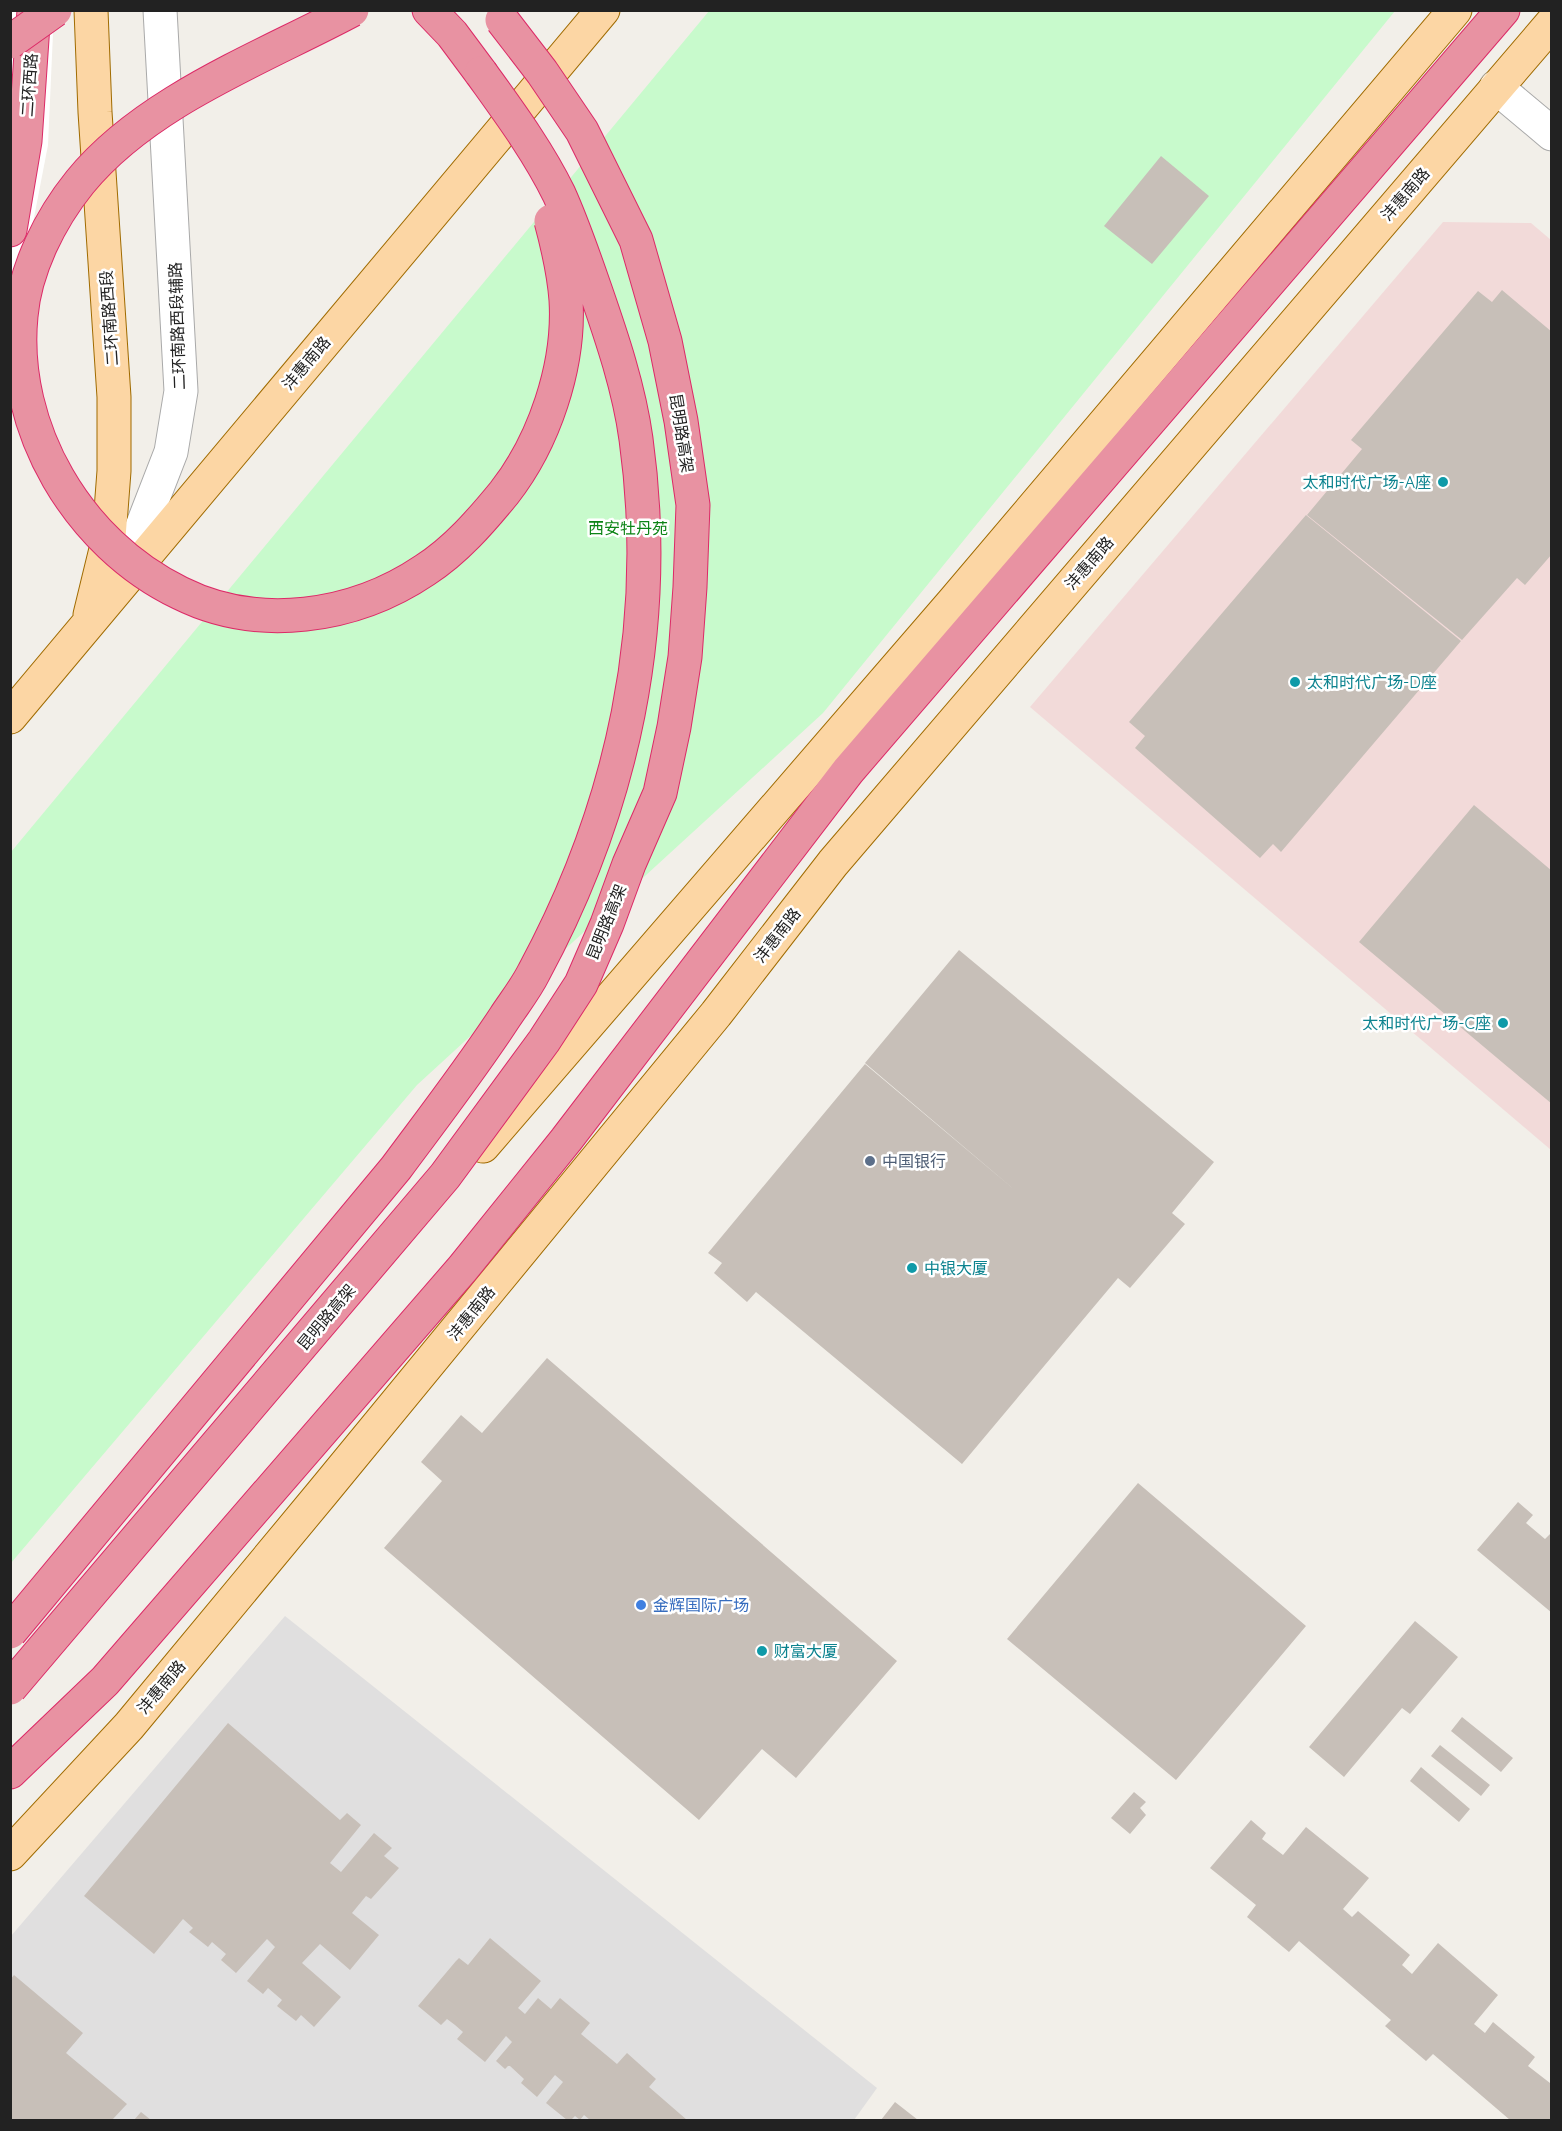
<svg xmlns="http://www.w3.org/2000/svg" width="1562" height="2131" font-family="Quicksand,'Noto Sans SC',sans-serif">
  <rect width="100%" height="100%" fill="#f2efe9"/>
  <path fill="#e0dfdf" d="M285,1616L877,2088L854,2120H11V1936Z"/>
  <path fill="#f2dad9" d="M1443,222L1531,223L1551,240V1150L1030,707Z"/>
  <path fill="#c8facc" d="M709,11H1395L823,713L417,1085L11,1563V852Z"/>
  <path fill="#fff" d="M11,11H54L48,145L11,337Z"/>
  <path fill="#c7bfb8" d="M1161,156L1209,196L1152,264L1104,226Z
    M1502,290L1552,332V554L1525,585L1517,578L1462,640L1307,515L1362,449L1351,440L1478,291L1492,302Z
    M1306,515L1461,641L1281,852L1273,844L1260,858L1135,748L1145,736L1129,722Z
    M1474,805L1552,871V1104L1359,942Z
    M959,950L1214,1162L1172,1213L1185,1224L1130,1288L1118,1278L962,1464L756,1292L747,1302L714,1273L722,1263L708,1253L865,1064L1023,1197L865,1063Z
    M547,1358L897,1661L796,1778L762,1749L699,1820L384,1548L442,1481L421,1462L461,1415L482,1433Z
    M1138,1483L1306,1626L1176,1780L1007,1639Z
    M1518,1502L1533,1515L1526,1523L1545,1539L1552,1532V1613L1477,1550Z
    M1415,1621L1458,1657L1410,1714L1402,1708L1344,1777L1309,1747Z
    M1462,1717L1513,1758L1501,1772L1451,1731Z
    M228,1723L340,1820L347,1813L361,1825L330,1863L341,1872L374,1833L392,1848L384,1856L399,1868L371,1899L366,1896L352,1913L379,1935L350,1970L320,1944L302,1963L341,1997L314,2027L301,2015L296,2021L277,2006L282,2000L268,1988L263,1994L247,1981L275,1947L267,1939L236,1973L221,1960L226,1954L212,1942L208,1947L189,1932L193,1928L183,1919L154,1954L84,1896Z
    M1440,1745L1490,1785L1481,1796L1431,1756Z
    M1421,1767L1470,1809L1459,1822L1410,1781Z
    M1134,1792L1146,1802L1140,1808L1146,1815L1130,1834L1111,1818Z
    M1251,1820L1266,1833L1262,1839L1283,1855L1306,1827L1369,1878L1343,1909L1352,1917L1358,1911L1410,1955L1402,1965L1412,1974L1438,1943L1498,1995L1474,2024L1485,2033L1493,2022L1535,2057L1528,2066L1550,2083L1552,2081V2120H1510L1433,2054L1426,2061L1385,2026L1391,2020L1299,1941L1289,1952L1247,1917L1256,1905L1210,1868Z
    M490,1938L541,1981L518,2008L525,2014L538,1998L551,2009L560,1998L590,2023L581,2034L617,2064L627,2053L656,2079L649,2087L687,2120H590L584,2115L580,2120L575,2116L571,2120H567L546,2103L563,2082L555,2075L537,2097L521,2083L524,2079L510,2066H508L505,2069L496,2061L512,2042L506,2036L485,2062L457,2039L463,2032L455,2025L447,2019L441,2025L418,2006L456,1961L459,1958L468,1965Z
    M14,1975L83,2033L66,2053L127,2104L112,2120H10V1980Z
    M895,2102L918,2120H881Z
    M141,2112L151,2120H134Z"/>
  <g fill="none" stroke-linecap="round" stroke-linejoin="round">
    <g stroke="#a9a9a9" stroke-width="35">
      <path id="minor" d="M1496,87L1552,134
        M114,579L136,542L171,452L181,391L160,10"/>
    </g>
    <g stroke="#a06b00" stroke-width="35">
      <path id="major" d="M90,615L109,537L114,471V397L95,112L91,10
        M10,717L603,10
        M483,1146L954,601L1455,10
        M10,1854L129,1726L323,1492L716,1014L833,863L1552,23"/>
    </g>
    <g stroke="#dc2a67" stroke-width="35">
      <path id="highway" d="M429,10L452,34L481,73
        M10,230L25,141L34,10
        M10,1772L105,1681L463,1268L566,1140L848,771L1503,10"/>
    </g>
    <use href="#minor" stroke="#fff" stroke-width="33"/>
    <use href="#major" stroke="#fcd6a4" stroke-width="33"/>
    <use href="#highway" stroke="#e892a2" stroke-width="33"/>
    <g stroke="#dc2a67" stroke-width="35" stroke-linecap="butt">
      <path id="highway-bridge" d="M352,10C262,58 146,101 80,182C50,219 25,269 21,316C10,428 78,544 180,593C258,632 354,618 425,570C456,550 481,521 504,493C544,442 570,366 566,300C564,273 558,247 551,221
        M10,42L55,10
        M10,1632L396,1168C433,1118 471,1069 505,1017C515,1002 526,988 534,972C623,807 662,626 636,439C629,388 612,338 595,289C584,257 573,225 559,194C538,151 509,112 481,73
        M10,1688L445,1176L544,1041L581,984L607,924L629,864L660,793L674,727L685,657L690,587L693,505L681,421L665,341L636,240L582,131L542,72L502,20"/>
    </g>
    <use href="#highway-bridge" stroke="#e892a2" stroke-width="33"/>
  </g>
  <g fill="#0f9aa8" stroke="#fff" stroke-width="2">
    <circle cx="1443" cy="482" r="6"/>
    <circle cx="1295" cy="682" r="6"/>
    <circle cx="1503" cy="1023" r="6"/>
    <circle cx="912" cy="1268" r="6"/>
    <circle cx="762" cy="1651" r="6"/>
  </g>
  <circle fill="#5c6f8a" stroke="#fff" stroke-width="2" cx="870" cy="1161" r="6"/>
  <circle fill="#3f7fe0" stroke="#fff" stroke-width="2" cx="641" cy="1605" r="6"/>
  <g text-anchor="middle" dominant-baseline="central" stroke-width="5" stroke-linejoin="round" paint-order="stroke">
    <g font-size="16" fill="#222" stroke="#fff">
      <text transform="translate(29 85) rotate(-86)">二环西路</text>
      <text transform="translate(1405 194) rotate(-49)">沣惠南路</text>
      <text transform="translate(109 318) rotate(-94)">二环南路西段</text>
      <text transform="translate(177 326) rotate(-92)">二环南路西段辅路</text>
      <text transform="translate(306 363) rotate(-50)">沣惠南路</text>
      <text transform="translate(682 433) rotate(81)">昆明路高架</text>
      <text transform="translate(1089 563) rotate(-49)">沣惠南路</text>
      <text transform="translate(606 922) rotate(-68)">昆明路高架</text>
      <text transform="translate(777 935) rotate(-52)">沣惠南路</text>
      <text transform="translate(471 1313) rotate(-51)">沣惠南路</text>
      <text transform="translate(326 1317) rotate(-50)">昆明路高架</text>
      <text transform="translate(161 1687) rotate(-50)">沣惠南路</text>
    </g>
    <g font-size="16" fill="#0d838f" stroke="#fff" text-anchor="start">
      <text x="1431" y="482" text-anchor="end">太和时代广场-A座</text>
      <text x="1307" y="682">太和时代广场-D座</text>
      <text x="1491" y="1023" text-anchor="end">太和时代广场-C座</text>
      <text x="924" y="1268">中银大厦</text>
      <text x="774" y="1651">财富大厦</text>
    </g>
    <g font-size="16" fill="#0c8416" stroke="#fff">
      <text x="628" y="528">西安牡丹苑</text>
    </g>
    <g font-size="16" fill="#4e5e75" stroke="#fff" text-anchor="start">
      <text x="882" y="1161">中国银行</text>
    </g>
    <g font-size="16" fill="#366cbe" stroke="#fff" text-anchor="start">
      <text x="653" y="1605">金辉国际广场</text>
    </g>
  </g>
  <rect width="1562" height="2131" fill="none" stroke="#222222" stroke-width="24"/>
</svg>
